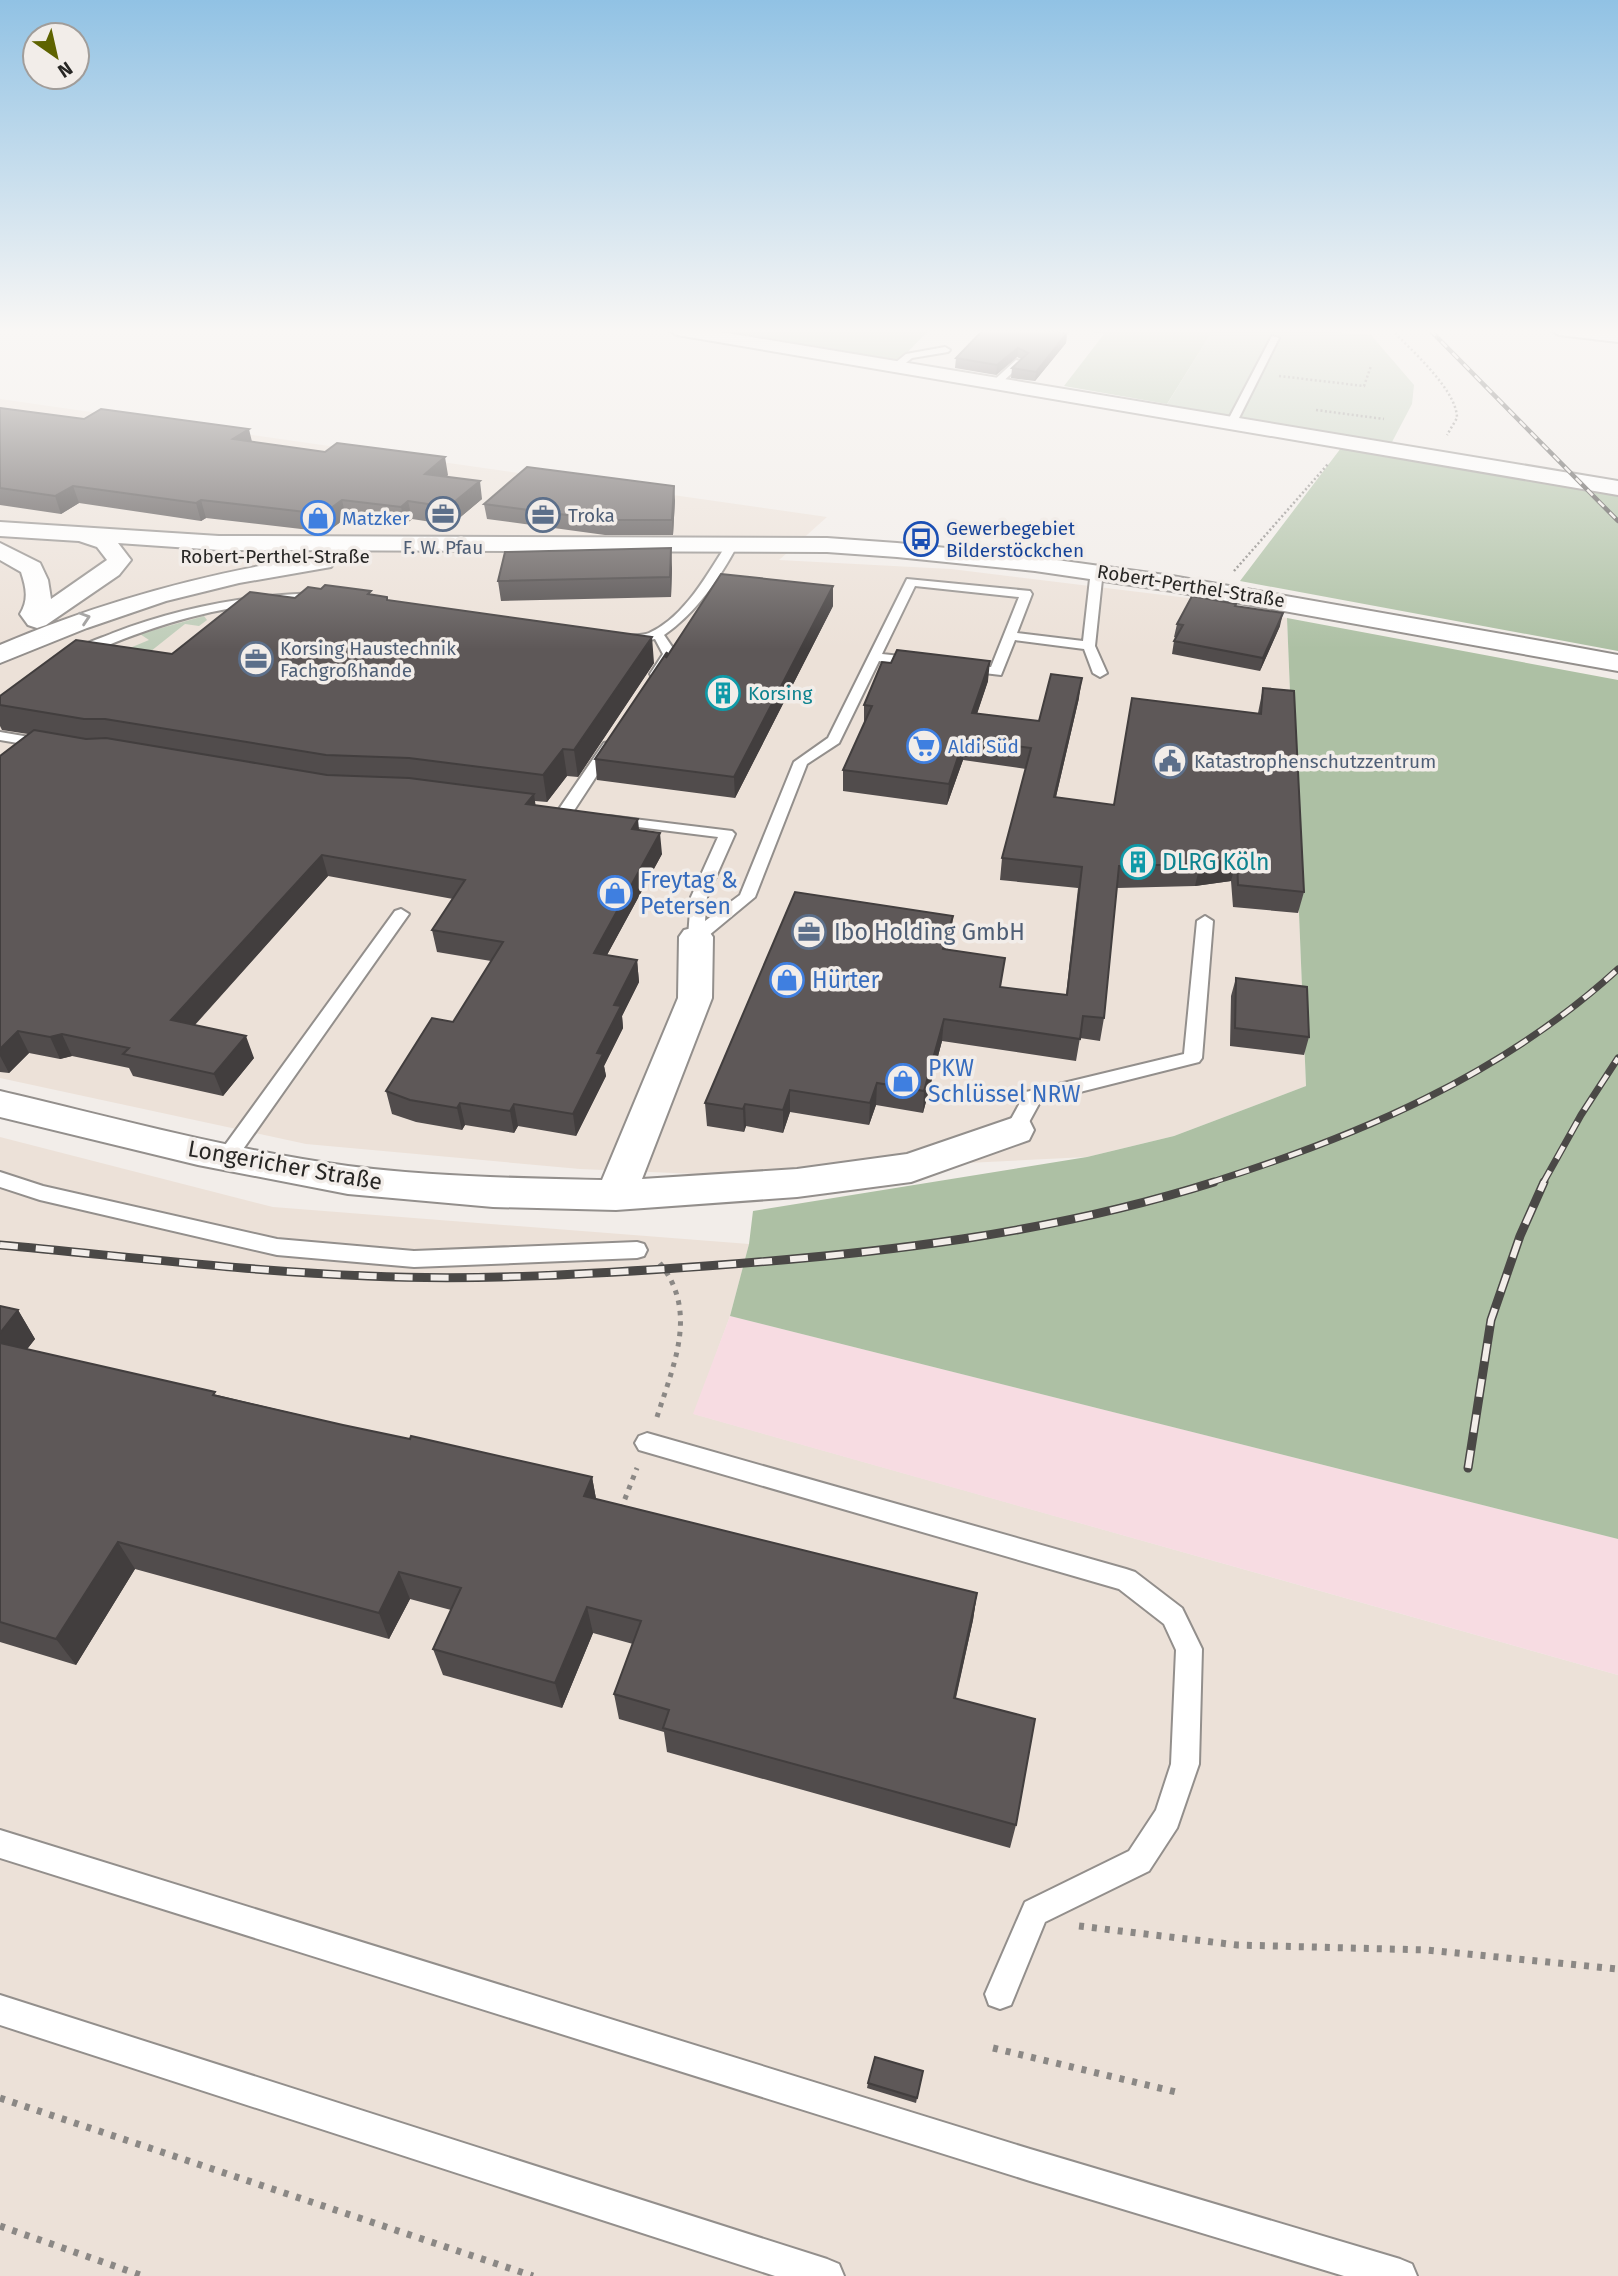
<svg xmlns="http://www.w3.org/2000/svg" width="1618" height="2276" font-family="'Fira Sans',sans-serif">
  <rect width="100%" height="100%" fill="#f2ede9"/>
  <path fill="#ece1d8" d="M0,399L827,517L779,560L951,569L1188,598L1287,618L1306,1086L1174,1136L1087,1157L721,1175L580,1169L306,1144L0,1078Z
    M0,1137L273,1207L749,1244L730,1316L694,1414L1618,1675V2276H0Z"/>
  <path fill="#f7dce2" d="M730,1316L1618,1539V1675L693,1414Z"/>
  <path fill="#bfcdb9" d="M1213,330H1307L1371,335L1414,385L1412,404L1392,442L1166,406Z
    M204,616L207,620L199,626L185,624L141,659L113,655L149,640L140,634Z"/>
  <path fill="#adc0a4" d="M707,330H929L897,363Z
    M1080,330H1213L1167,404L1064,386L1104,334Z
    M1341,448L1618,496V651L1240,581Z
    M1287,618L1618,680V1539L730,1316L749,1244L753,1211L1087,1157L1174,1136L1306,1086Z"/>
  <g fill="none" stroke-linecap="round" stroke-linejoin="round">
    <g stroke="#938f8c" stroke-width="4">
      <path id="service" d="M1272,336L1279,338L1236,424L1227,426L1226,424Z
        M945,347L950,350L948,352L912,358L898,369L890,367L906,354Z
        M1016,360L1024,362L998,386H992V382Z
        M728,542L738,544C720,578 696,613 664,635L677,654L662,677H652L650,674L663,654L655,639L624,644L618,640C626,633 639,637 649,633C685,617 708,573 728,542Z
        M1097,566L1103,570L1095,646L1107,673L1100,677L1093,673L1084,649L1015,640L1001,675L958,670V664L991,667L1019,597L915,586L882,654L919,658L926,662L919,666L879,661L839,743L807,764L755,897L702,941H690L688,937L691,897L718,837L614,824L606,819L609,816L732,831L735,834L707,897L705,921L740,895L794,762L828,738L907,579L1030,591L1032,594L1017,633L1083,641L1091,570Z
        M324,593L330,597L328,600C306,604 281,601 258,604C195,612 138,631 81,657L76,658L69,654C80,644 99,639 113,633C181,607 251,594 324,593Z
        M0,732L47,740L54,744L47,748L0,740Z
        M609,742L616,746L573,812L565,817L560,815L557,812L604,743Z
        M401,909L409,914L234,1162H220L217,1157L220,1152L395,911Z
        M1205,916L1213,921L1202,1058L1199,1062L1040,1102L1022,1135H1008L1005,1130L1026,1092L1184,1054L1197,921Z
        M0,1172L43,1186L277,1239L414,1251L637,1242L644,1244L647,1250L644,1256L637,1258L414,1267L277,1255L40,1200L0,1187Z
        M647,1433L1126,1569L1135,1572L1182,1608L1202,1649L1199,1764L1177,1828L1149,1871L1045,1922L1011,2005L1000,2009L989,2005L985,1994L1025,1902L1129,1851L1156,1810L1171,1764L1176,1650L1164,1624L1119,1589L639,1450L635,1443L639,1436Z
        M0,1830L1030,2149L1400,2259L1412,2264L1417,2276H1344L1030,2181L0,1858Z
        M0,1995L827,2259L839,2264L844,2276H775L0,2025Z"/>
    </g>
    <g stroke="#938f8c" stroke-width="4">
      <path id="minor" d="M668,330H709L1618,481V495L677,335Z
        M696,927L708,930L713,937L712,998L642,1179L797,1169L907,1154L1015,1117L1029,1120L1034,1130L1029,1140L911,1182L797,1197L616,1210L493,1207L348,1194L198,1165L0,1117V1091C115,1118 231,1150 348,1166C432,1177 518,1178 602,1180L678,998L679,937L684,930Z"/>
    </g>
    <g stroke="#938f8c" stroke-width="4">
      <path id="tertiary" d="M0,522L219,536L827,538L897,543L1035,557L1172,576L1558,644L1618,655V671L1172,591L1035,571L897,557L827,552L219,550L118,543L131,560L119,575L46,625L37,628L28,625L20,614C29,600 26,587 21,572L0,560V543L40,563L48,580L51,599L107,560L97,547L79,541L0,536Z
        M323,555L331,557L335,562L331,567L239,583L166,601L87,628L0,663V645C104,600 211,572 323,555Z"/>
    </g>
    <g stroke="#938f8c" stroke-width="4">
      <path id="motorway" d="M1550,330L1618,332V342L1559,335Z"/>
    </g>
    <path stroke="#8b8885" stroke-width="2.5" stroke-dasharray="2 2.5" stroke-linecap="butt" d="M1392,330C1411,350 1457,390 1457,418L1447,435
      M1279,376L1364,386L1371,366
      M1316,410L1384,419
      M1234,571L1328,464"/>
    <path stroke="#8b8885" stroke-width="5" stroke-dasharray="4.5 6" stroke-linecap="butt" d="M657,1417C674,1363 699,1311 659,1262
      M621,1509L637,1468"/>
    <path stroke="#8b8885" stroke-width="7" stroke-dasharray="5 8" stroke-linecap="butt" d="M1079,1926L1237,1945L1427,1950L1618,1969
      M993,2048L1176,2092
      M0,2098L533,2276
      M0,2226L143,2276"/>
    <use href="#service" fill="#fff" fill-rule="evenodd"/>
    <use href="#minor" fill="#fff" fill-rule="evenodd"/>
    <use href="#tertiary" fill="#fff" fill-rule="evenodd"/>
    <use href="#motorway" fill="#fff" fill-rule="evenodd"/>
    <g stroke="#4a4846" stroke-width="4.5">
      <path id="rail-far2" d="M1430,330L1618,521"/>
    </g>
    <g stroke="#4a4846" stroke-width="7">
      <path id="rail-far1" d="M1209,1183C1358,1136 1501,1076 1618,969
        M1543,1183L1581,1115L1618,1058"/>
    </g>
    <g stroke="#4a4846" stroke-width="9">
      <path id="rail" d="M0,1245C122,1256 245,1271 368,1276C480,1281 594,1274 706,1266C876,1254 1050,1234 1214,1182
        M1468,1468L1491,1320L1520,1236L1544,1182"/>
    </g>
    <use href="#rail-far2" stroke="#f2ede9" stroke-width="2.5" stroke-dasharray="8" stroke-linecap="butt"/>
    <use href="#rail-far1" stroke="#f2ede9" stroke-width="4.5" stroke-dasharray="14" stroke-linecap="butt"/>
    <use href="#rail" stroke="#f2ede9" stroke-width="6" stroke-dasharray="18" stroke-linecap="butt"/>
  </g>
  <path fill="#514c4c" d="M1067,333L1066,343L1035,381L1011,378L1012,368L1021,359L1017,357L996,375L955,368L956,358Z
    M0,408L253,442L448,475L446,477L482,499L451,525L412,519L405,525L346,518L327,532L206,518L201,521L79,503L61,514L0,505Z
    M675,500L673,535H605L487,519L484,504Z
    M672,568L671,597L501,601L498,581Z
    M372,595L388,600L654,663L578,777L567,776L547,802L535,801V805L639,830L662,854L607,955L637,960L639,982L622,1016L623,1028L604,1066L606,1076L576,1136L518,1126L514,1133L465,1125L462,1130L416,1122L392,1114L386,1091L453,1022L491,961L437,952L432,930L453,899L328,876L195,1025L254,1058L223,1096L133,1076L129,1068L72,1056L60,1059L29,1053L9,1073L0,1072V756L28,734L2,730L0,726V705L172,654L295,598Z
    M833,606L735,798L597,780L595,759L667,657Z
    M1235,606L1280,626L1260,671L1172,654L1174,641L1176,638L1174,637L1177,624Z
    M891,663L988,681L977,714L1039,721L1079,698L1056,797L1114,805L1258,713L1263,688L1304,892L1298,913L1233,907L1231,881L1195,886L1117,888L1104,1018L1100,1041L1080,1038L1076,1061L942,1041L923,1113L876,1105L869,1125L790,1112L783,1133L746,1126L744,1132L707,1126L705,1103L951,938L948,949L1001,987L1066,995L1078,888L1000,880L1002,858L1026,769L963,760L947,805L843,791V770L864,724V705Z
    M1236,978L1309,1037L1304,1055L1230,1046L1231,996Z
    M0,1306L18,1310L35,1339L27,1349L217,1395L343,1425L592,1477L596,1499L977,1593L973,1620L956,1698L1016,1825L1010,1848L667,1752L664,1732L619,1719L614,1694L633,1644L593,1633L562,1708L443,1675L433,1649L451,1610L410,1599L389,1639L135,1569L76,1665L0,1642Z
    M923,2071L916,2103L867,2088L868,2083Z"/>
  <path fill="#423e3e" d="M1067,333L1066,343L1035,381L1036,372Z
    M1018,348L1017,357L996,375L997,365Z
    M249,429L253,446L233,439Z
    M445,457L448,475L428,491L425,474Z
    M480,481L482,499L451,525L448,507Z
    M73,486L79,503L61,514L55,496Z
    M674,486L675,500L673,535L672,520Z
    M201,500L206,518L201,521L196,503Z
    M342,500L346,518L327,532L323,514Z
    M408,501L412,519L405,525L401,507Z
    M671,548L672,568L671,597L670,577Z
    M833,586V606L735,798L734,777Z
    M1283,613L1280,626L1260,671L1263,658Z
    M652,637L654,663L578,777L574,750Z
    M990,661L988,681L970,734L972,713Z
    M1082,678L1079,698L1051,818L1054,797Z
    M964,739L963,760L947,805L949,784Z
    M563,749L567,776L547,802L543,775Z
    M534,794L537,815L526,804Z
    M638,819L640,840L632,829Z
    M660,833L662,854L596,975L594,953Z
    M322,855L328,876L179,1042L171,1020Z
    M1237,859L1231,881L1195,886L1200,864Z
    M953,916L951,938L942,971L943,949Z
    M637,960L639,982L622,1016L623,1028L604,1066L606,1076L576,1136L573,1114L614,1005Z
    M944,1019L942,1041L923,1113L924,1091Z
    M18,1031L29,1053L9,1073L0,1056V1049Z
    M62,1034L72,1056L60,1059L50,1037Z
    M246,1036L254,1058L223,1096L214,1074Z
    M877,1083L876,1105L869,1125L870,1103Z
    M790,1090V1112L783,1133V1110Z
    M460,1103L465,1125L462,1130L457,1108Z
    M514,1104L518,1126L514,1133L510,1111Z
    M745,1104L746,1126L744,1132L743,1109Z
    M18,1310L35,1339L11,1370L0,1352V1333Z
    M592,1477L597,1504L584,1496Z
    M118,1542L135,1569L76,1665L56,1639Z
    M399,1572L410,1599L389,1639L379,1613Z
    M977,1593L973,1620L950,1723L954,1698Z
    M587,1607L593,1633L562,1708L555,1683Z"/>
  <path fill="#5e5858" stroke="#423e3e" stroke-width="2" d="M983,330H1041L1067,333L1036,372L1012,368L1028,353L1018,348L997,365L956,358Z
    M0,408L84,419L101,409L249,429L233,439L325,452L337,443L445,457L425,474L480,481L448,507L408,501L401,507L342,500L323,514L201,500L196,503L73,486L55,496L0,488Z
    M527,467L674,486L672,520H604L484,504Z
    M671,548L670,577L498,581L505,552Z
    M721,574L833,586L734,777L595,759L667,652L666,658Z
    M325,585L371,591L368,594L387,597V600L652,637L574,750L563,749L543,775L409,758L326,755L105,719H84L0,705V696L76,640L172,654L250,592L295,598L308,587L321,589Z
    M1192,596L1236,604L1235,606L1283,613L1263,658L1174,641L1183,625L1177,624Z
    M897,650L990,661L972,713L1039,721L1051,674L1082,678L1054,797L1114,805L1132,698L1261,714L1263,688L1294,691L1304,892L1238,885L1237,859L1200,864L1119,866L1104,1018L1083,1016L1080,1039L944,1019L924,1091L877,1083L870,1103L790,1090L783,1110L745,1104L743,1109L705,1103L795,892L953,916L943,949L1005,958L1000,987L1067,995L1082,867L1002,858L1031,748L964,739L949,784L843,770L872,706L864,705L882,662L891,663Z
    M34,730L86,739L106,738L327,775L409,778L534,794L526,804L638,819L632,829L660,833L594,953L637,960L614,1005L621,1006L597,1053L603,1054L573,1114L514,1104L510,1111L460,1103L457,1108L410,1100L386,1091L432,1018L453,1022L503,942L432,930L465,880L322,855L171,1020L246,1036L214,1074L123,1054L129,1048L62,1034L50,1037L18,1031L0,1049V756Z
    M1236,978L1307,987L1309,1037L1235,1028Z
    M0,1306L18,1310L0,1333Z
    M0,1343L215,1392L213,1395L343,1425L410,1439L411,1436L592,1477L584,1496L977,1593L954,1698L1035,1719L1016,1825L663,1728L669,1710L614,1694L641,1621L587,1607L555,1683L433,1649L461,1588L399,1572L379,1613L118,1542L56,1639L0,1622Z
    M875,2057L923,2071L917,2098L868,2083Z"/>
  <defs><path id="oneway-chevron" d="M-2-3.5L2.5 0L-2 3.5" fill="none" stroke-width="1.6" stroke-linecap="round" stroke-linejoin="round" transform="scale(1.75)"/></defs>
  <use stroke="#9e9d9c" href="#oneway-chevron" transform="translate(85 618) rotate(-18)"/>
  <linearGradient id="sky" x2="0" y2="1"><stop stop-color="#91c2e4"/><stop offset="0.51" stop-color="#f9f7f5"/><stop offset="1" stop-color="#f9f7f5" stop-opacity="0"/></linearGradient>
  <rect width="1618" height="649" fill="url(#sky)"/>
  <defs>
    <g id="office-ring" transform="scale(1.75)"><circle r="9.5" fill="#f2ede9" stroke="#5c6f8a" stroke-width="1.5"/><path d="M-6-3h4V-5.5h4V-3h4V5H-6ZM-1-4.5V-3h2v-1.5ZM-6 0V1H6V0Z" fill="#5c6f8a"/></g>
    <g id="shop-ring" transform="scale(1.75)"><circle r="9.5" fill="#f2ede9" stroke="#3f7fe0" stroke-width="1.5"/><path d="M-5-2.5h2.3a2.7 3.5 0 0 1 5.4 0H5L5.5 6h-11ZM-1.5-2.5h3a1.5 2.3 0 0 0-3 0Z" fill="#3f7fe0"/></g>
    <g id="bus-ring" transform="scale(1.75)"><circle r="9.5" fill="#f2ede9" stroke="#1a4fb4" stroke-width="1.5"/><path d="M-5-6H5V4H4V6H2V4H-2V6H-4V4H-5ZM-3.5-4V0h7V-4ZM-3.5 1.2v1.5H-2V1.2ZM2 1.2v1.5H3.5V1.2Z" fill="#1a4fb4"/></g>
    <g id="building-ring" transform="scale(1.75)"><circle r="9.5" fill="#f2ede9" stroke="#0f9aa8" stroke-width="1.5"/><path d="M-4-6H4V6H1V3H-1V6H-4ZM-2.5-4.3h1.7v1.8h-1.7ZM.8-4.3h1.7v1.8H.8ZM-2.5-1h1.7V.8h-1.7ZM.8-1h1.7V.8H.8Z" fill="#0f9aa8"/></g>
    <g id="supermarket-ring" transform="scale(1.75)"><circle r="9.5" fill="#f2ede9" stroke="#3f7fe0" stroke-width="1.5"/><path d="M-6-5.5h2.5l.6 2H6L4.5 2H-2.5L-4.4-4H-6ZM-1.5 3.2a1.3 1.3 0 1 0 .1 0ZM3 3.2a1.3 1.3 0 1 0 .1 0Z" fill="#3f7fe0"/></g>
    <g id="civic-ring" transform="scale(1.75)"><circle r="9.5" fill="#f2ede9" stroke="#5c6f8a" stroke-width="1.5"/><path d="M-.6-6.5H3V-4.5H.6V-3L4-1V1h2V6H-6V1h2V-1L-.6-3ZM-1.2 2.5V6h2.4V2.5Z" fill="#5c6f8a"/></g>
  </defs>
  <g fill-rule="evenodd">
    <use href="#office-ring" x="443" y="514"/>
    <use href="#office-ring" x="543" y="515"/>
    <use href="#shop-ring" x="318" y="518"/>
    <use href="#bus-ring" x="921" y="539"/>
    <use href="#office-ring" x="256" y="659"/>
    <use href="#building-ring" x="723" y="693"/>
    <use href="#supermarket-ring" x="924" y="746"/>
    <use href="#civic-ring" x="1170" y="761"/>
    <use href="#building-ring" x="1138" y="862"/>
    <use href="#shop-ring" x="615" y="893"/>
    <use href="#office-ring" x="809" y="932"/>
    <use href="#shop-ring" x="787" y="980"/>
    <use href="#shop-ring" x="903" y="1081"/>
  </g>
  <g text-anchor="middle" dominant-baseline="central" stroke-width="7" stroke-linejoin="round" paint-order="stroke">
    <g font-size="19" fill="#4e5e75" stroke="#f2ede9" text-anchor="start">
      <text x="568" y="515">Troka</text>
      <text x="443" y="547" text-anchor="middle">F. W. Pfau</text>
      <text x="280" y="648">Korsing Haustechnik<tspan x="280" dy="22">Fachgroßhande</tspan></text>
      <text x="1194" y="761">Katastrophenschutzzentrum</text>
    </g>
    <g font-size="19" fill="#366cbe" stroke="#f2ede9" text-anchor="start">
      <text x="342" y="518">Matzker</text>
      <text x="948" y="746">Aldi Süd</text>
    </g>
    <g font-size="19" fill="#164399" stroke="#f2ede9" text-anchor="start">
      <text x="946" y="528">Gewerbegebiet<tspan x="946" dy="22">Bilderstöckchen</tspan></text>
    </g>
    <g font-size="19" fill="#272624" stroke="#f2ede9">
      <text x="275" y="556">Robert-Perthel-Straße</text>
      <text transform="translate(1191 586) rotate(9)">Robert-Perthel-Straße</text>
    </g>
    <g font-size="19" fill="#0d838f" stroke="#f2ede9" text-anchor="start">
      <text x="748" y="693">Korsing</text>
    </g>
    <g font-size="23" fill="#0d838f" stroke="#f2ede9" text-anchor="start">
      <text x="1162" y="862">DLRG Köln</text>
    </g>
    <g font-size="23" fill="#366cbe" stroke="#f2ede9" text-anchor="start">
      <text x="640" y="880">Freytag &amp;<tspan x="640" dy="26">Petersen</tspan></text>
      <text x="812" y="980">Hürter</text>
      <text x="928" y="1068">PKW<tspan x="928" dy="26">Schlüssel NRW</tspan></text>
    </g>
    <g font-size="23" fill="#4e5e75" stroke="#f2ede9" text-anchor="start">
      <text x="834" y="932">Ibo Holding GmbH</text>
    </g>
    <g font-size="23" fill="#272624" stroke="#f2ede9">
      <text transform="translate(285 1165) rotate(10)">Longericher Straße</text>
    </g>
  </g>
  <g transform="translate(56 56) rotate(146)"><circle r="33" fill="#f2ede9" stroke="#a19d9a" stroke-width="2"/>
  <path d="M0-5L12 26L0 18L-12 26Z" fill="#5e6300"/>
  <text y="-10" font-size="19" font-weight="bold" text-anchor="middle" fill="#272624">N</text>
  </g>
</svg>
